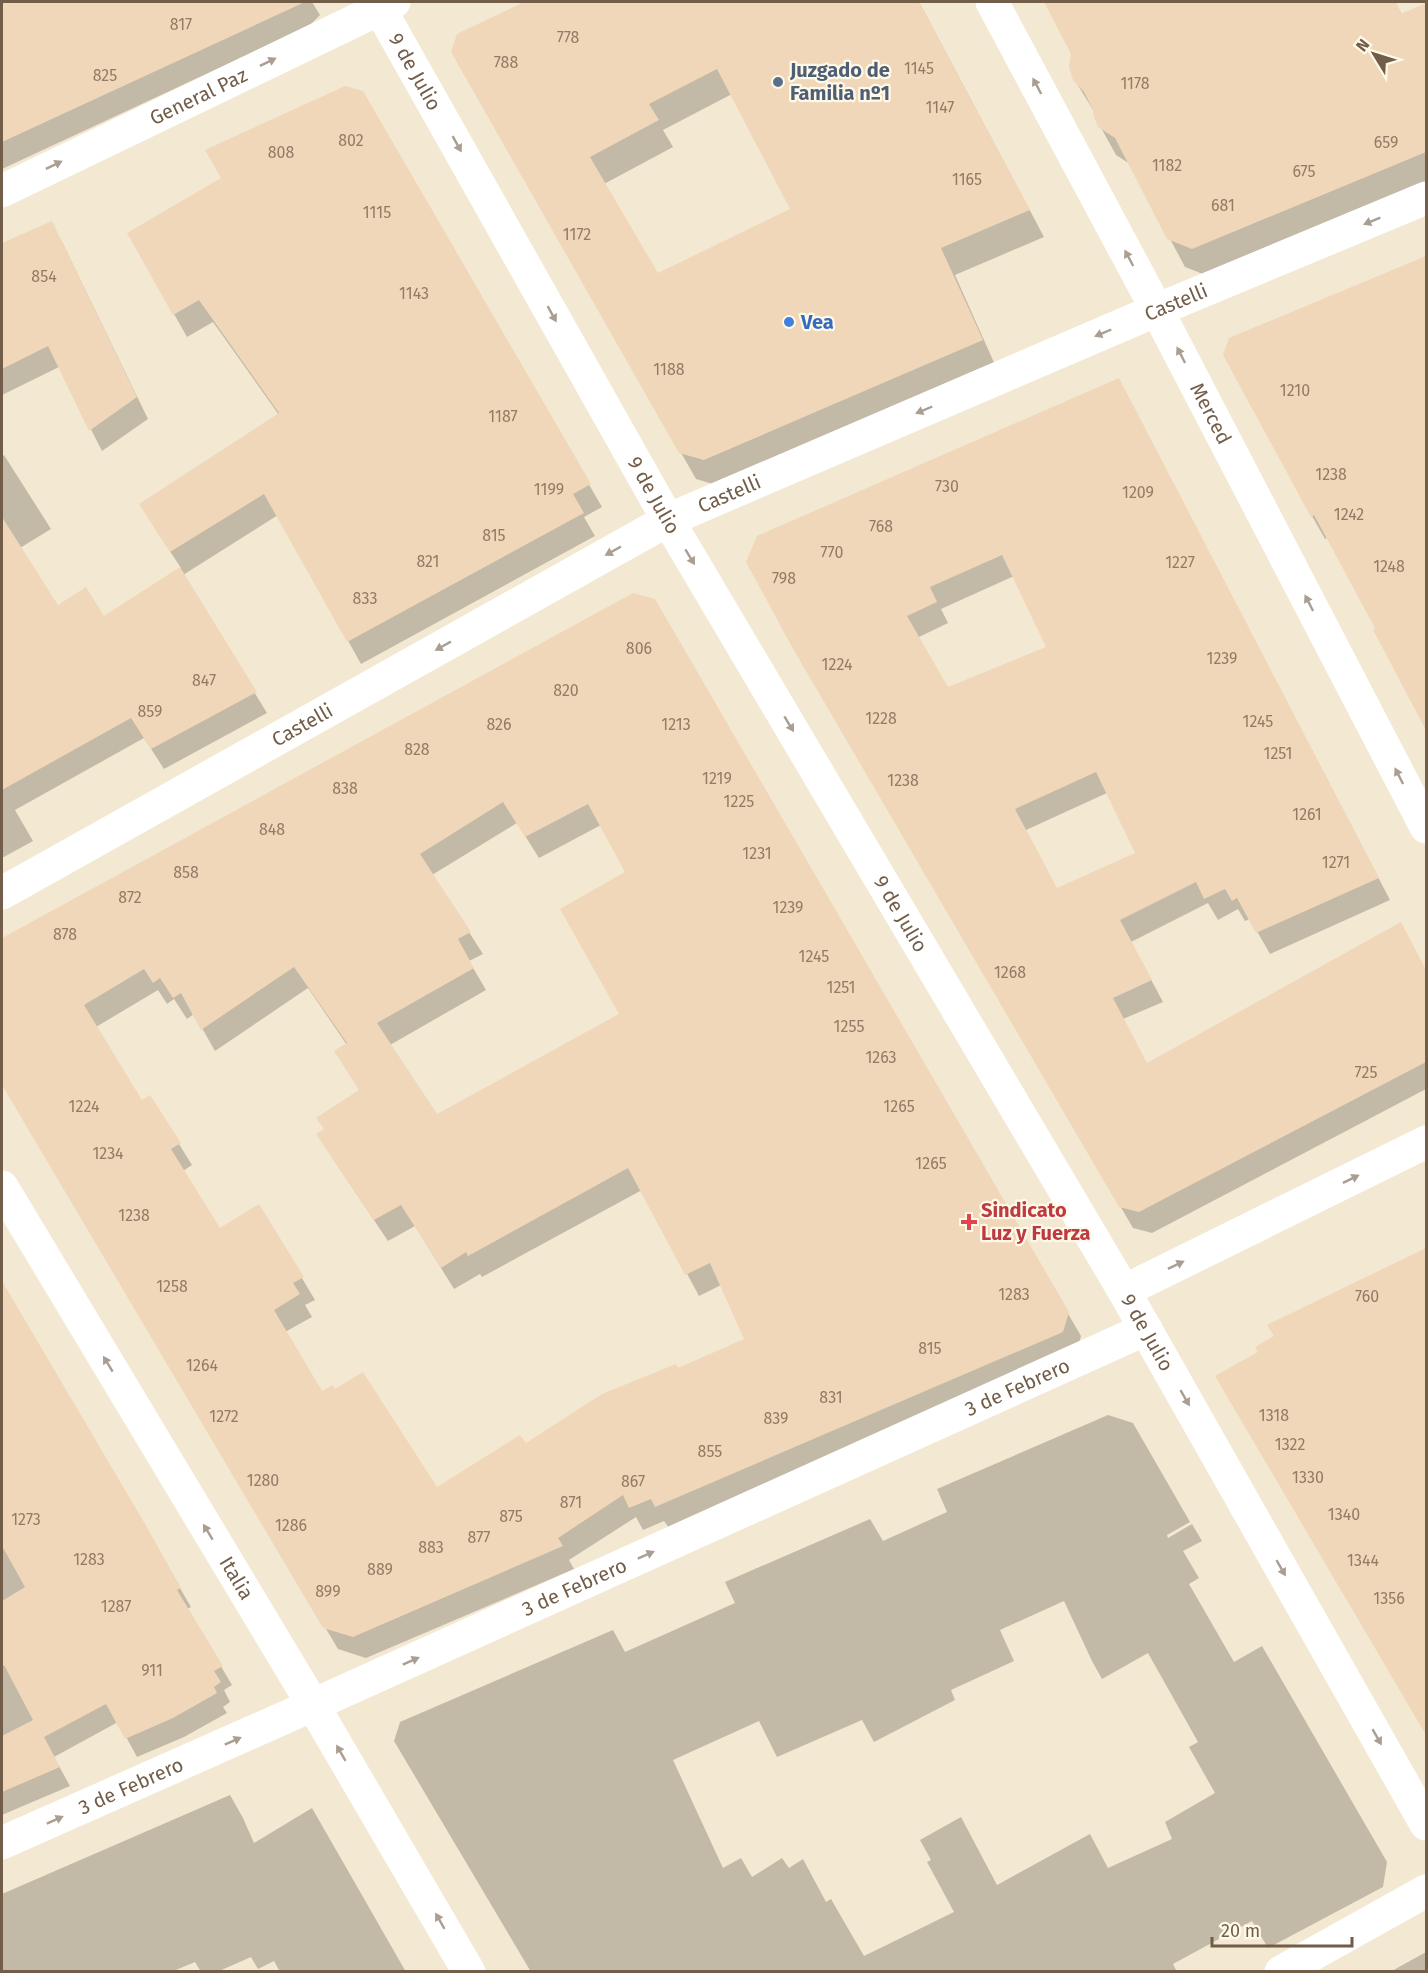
<svg xmlns="http://www.w3.org/2000/svg" width="1428" height="1973" font-family="'Fira Sans',sans-serif">
  <rect width="100%" height="100%" fill="#fcf5e2"/>
  <path fill="#f3e8d1" d="M2,2H1426V1971H2Z"/>
  <path fill="#0003" fill-rule="evenodd" d="M2,2H312L320,15L309,26L2,169Z
    M528,2H919L1044,237L955,275L996,367L720,486L696,479L453,52L458,35ZM732,94L792,210L657,275L604,184L673,147L663,130Z
    M1045,2H1380L1381,4L1385,2H1395L1402,15L1426,4V187L1208,276L1185,267L1130,164L1116,155L1100,126L1095,113L1074,79L1073,54Z
    M362,92L602,507L584,517L595,536L361,664L278,515L183,575L267,713L164,769L144,738L15,810L33,841L2,858V457L4,455L51,529L20,548L58,607L104,618L181,568L154,527L279,415L213,322L187,337L129,234L223,178Z
    M51,223L63,244L148,419L102,451L59,367L2,395V246Z
    M1426,257V726L1375,631L1377,629L1328,537L1325,539L1312,516L1225,355L1230,339Z
    M1130,401L1390,900L1270,954L1250,919L1245,921L1238,909L1218,920L1208,903L1131,942L1163,1002L1123,1019L1147,1065L1401,924L1426,971V1089L1152,1233L1133,1228L793,646ZM1014,576L1048,648L947,689L917,638L948,623L941,609ZM1107,793L1137,854L1057,890L1026,830Z
    M634,595L654,600L1081,1336L1076,1354L669,1528L664,1521L643,1530L636,1517L569,1560L574,1569L366,1658L338,1649L2,1082V940ZM517,823L539,858L601,825L627,872L621,1015L437,1116L390,1045L486,990L469,961L483,954L432,875ZM308,988L347,1045L360,1092L325,1130L331,1156L388,1241L415,1226L454,1289L480,1274L482,1277L642,1190L699,1296L721,1285L746,1340L678,1370L436,1489L321,1393L285,1332L312,1317L305,1305L315,1300L259,1206L219,1230L183,1171L192,1165L179,1144L142,1102L96,1027L158,990L167,1004L174,999L187,1019L194,1014L215,1051Z
    M1426,1250V1732L1217,1376L1260,1352L1276,1337L1269,1325Z
    M2,1283L191,1607L187,1609L232,1685L224,1690L230,1702L223,1707L227,1713L184,1737L137,1757L118,1722L54,1757L70,1786L2,1815V1666L5,1664L2,1658Z
    M1108,1415L1133,1423L1190,1522L1167,1535L1168,1538L1192,1524L1202,1541L1183,1551L1199,1578L1189,1584L1234,1662L1262,1646L1387,1862L1383,1887L1268,1948L1252,1921L1173,1964L1177,1972H531L394,1741L400,1722L613,1630L625,1652L735,1603L725,1582L870,1519L883,1541L947,1512L937,1489ZM1064,1601L1092,1661L1102,1679L1148,1653L1198,1742L1189,1747L1215,1793L1165,1822L1172,1839L1108,1868L1090,1834L997,1885L961,1817L920,1840L931,1860L927,1862L954,1912L864,1956L831,1899L826,1902L803,1859L789,1868L782,1858L752,1877L741,1858L723,1868L673,1760L759,1721L777,1757L862,1720L874,1742L955,1700L951,1690L1014,1661L1000,1630Z
    M230,1795L243,1818L254,1843L312,1808L406,1972H280L274,1961L258,1969L251,1957L217,1972H201L195,1962L171,1972H2V1894Z
    M1426,1952V1972H1390Z"/>
  <path fill="#f0d7ba" fill-rule="evenodd" d="M2,2H305L2,142Z
    M524,2H919L1030,210L941,248L983,340L704,460L679,453L451,52L457,34ZM717,69L790,209L658,273L590,157L659,120L649,104Z
    M1044,2H1396L1401,14L1426,3V152L1192,249L1167,239L1115,138L1098,127L1094,117L1093,110L1084,92L1073,80L1069,67L1071,54Z
    M345,86L363,91L591,484L573,494L584,513L347,642L264,494L170,552L139,504L279,413L199,300L173,315L127,233L221,178L205,150Z
    M52,221L137,397L89,431L48,346L2,369V243Z
    M1426,256V730L1373,630L1375,628L1314,515L1311,517L1223,355L1229,338Z
    M1119,378L1379,878L1256,933L1237,898L1232,901L1225,889L1204,899L1196,882L1120,920L1152,980L1113,998L1147,1063L1401,922L1426,970V1062L1139,1212L1119,1207L792,647L746,562L757,536ZM1002,555L1046,647L948,687L907,616L937,602L930,587ZM1096,772L1135,853L1057,888L1015,809Z
    M2,517L58,605L86,587L104,616L180,567L257,692L151,749L131,718L2,790Z
    M633,593L655,599L1069,1312L1063,1332L655,1507L651,1499L629,1508L623,1495L558,1538L563,1546L353,1637L323,1628L2,1085V938ZM503,802L525,837L588,804L625,872L560,909L619,1014L437,1114L377,1023L474,968L458,939L471,932L420,854ZM294,967L347,1043L334,1051L359,1090L316,1118L324,1129L316,1134L374,1220L401,1205L441,1268L466,1252L468,1256L628,1168L685,1275L710,1263L744,1339L678,1368L676,1364L602,1394L526,1443L520,1435L437,1487L363,1372L335,1389L333,1385L322,1391L274,1310L300,1294L293,1283L304,1277L259,1204L220,1228L171,1149L181,1143L150,1095L142,1100L84,1005L144,969L153,983L160,978L173,998L181,993L201,1030Z
    M1426,1248V1735L1215,1376L1258,1352L1255,1347L1274,1336L1267,1325Z
    M2,1281L148,1529L181,1588L177,1590L223,1666L214,1671L221,1682L214,1687L217,1693L173,1718L125,1739L106,1704L44,1737L60,1767L2,1792V1736L33,1720L2,1661V1601L25,1587L2,1546Z"/>
  <g fill="none" stroke-linecap="round" stroke-linejoin="round">
    <g stroke="#fff" stroke-width="33">
      <path id="s1" d="M376,2L668,520L1124,1291L1426,1824"/>
      <path id="s2" d="M2,191L394,2"/>
      <path id="s3" d="M2,893L668,520L1157,310L1426,198"/>
      <path id="s4" d="M2,1187L313,1705L469,1972"/>
      <path d="M1124,1291L1426,1142"/>
      <path id="s5" d="M2,1843L313,1705L1146,1329"/>
      <path d="M1281,1972L1426,1891"/>
    </g>
    <path stroke="#fff" stroke-width="33" id="s6" d="M992,2L1157,310L1426,827"/>
  </g>
  <defs><path id="oneway-solid" d="M-6-.8H1V-3.2L6.5 0L1 3.2V.8H-6Z" transform="scale(1.5)"/></defs>
  <g fill="#aa9e92">
    <use href="#oneway-solid" transform="translate(268 62) rotate(-26)"/>
    <use href="#oneway-solid" transform="translate(1037 86) rotate(-118)"/>
    <use href="#oneway-solid" transform="translate(457 144) rotate(61)"/>
    <use href="#oneway-solid" transform="translate(54 165) rotate(-26)"/>
    <use href="#oneway-solid" transform="translate(1372 221) rotate(158)"/>
    <use href="#oneway-solid" transform="translate(1129 258) rotate(-118)"/>
    <use href="#oneway-solid" transform="translate(552 314) rotate(61)"/>
    <use href="#oneway-solid" transform="translate(1103 333) rotate(157)"/>
    <use href="#oneway-solid" transform="translate(1181 355) rotate(-117)"/>
    <use href="#oneway-solid" transform="translate(924 410) rotate(157)"/>
    <use href="#oneway-solid" transform="translate(613 551) rotate(151)"/>
    <use href="#oneway-solid" transform="translate(690 557) rotate(59)"/>
    <use href="#oneway-solid" transform="translate(1309 603) rotate(-117)"/>
    <use href="#oneway-solid" transform="translate(443 646) rotate(151)"/>
    <use href="#oneway-solid" transform="translate(789 724) rotate(59)"/>
    <use href="#oneway-solid" transform="translate(1399 776) rotate(-117)"/>
    <use href="#oneway-solid" transform="translate(1351 1179) rotate(-26)"/>
    <use href="#oneway-solid" transform="translate(1176 1265) rotate(-26)"/>
    <use href="#oneway-solid" transform="translate(108 1364) rotate(-121)"/>
    <use href="#oneway-solid" transform="translate(1185 1398) rotate(60)"/>
    <use href="#oneway-solid" transform="translate(208 1532) rotate(-121)"/>
    <use href="#oneway-solid" transform="translate(646 1555) rotate(-24)"/>
    <use href="#oneway-solid" transform="translate(1281 1568) rotate(60)"/>
    <use href="#oneway-solid" transform="translate(411 1661) rotate(-24)"/>
    <use href="#oneway-solid" transform="translate(1377 1737) rotate(60)"/>
    <use href="#oneway-solid" transform="translate(233 1741) rotate(-24)"/>
    <use href="#oneway-solid" transform="translate(341 1753) rotate(-120)"/>
    <use href="#oneway-solid" transform="translate(55 1820) rotate(-24)"/>
    <use href="#oneway-solid" transform="translate(440 1921) rotate(-120)"/>
  </g>
  <circle fill="#5c6f8a" stroke="#fff9e8" stroke-width="2" cx="778" cy="82" r="6"/>
  <circle fill="#3f7fe0" stroke="#fff9e8" stroke-width="2" cx="789" cy="322" r="6"/>
  <path fill="#e0444e" stroke="#fff9e8" stroke-width="2" d="M966 1213h6v6h6v6h-6v6h-6v-6h-6v-6h6z"/>
  <g text-anchor="middle" dominant-baseline="central" stroke-width="4.5" stroke-linejoin="round" paint-order="stroke">
    <g font-size="16" fill="#927c65">
      <text x="181" y="24">817</text>
      <text x="568" y="37">778</text>
      <text x="506" y="62">788</text>
      <text x="919" y="68">1145</text>
      <text x="105" y="75">825</text>
      <text x="1135" y="83">1178</text>
      <text x="940" y="107">1147</text>
      <text x="351" y="140">802</text>
      <text x="1386" y="142">659</text>
      <text x="281" y="152">808</text>
      <text x="1167" y="165">1182</text>
      <text x="1304" y="171">675</text>
      <text x="967" y="179">1165</text>
      <text x="1223" y="205">681</text>
      <text x="377" y="212">1115</text>
      <text x="577" y="234">1172</text>
      <text x="44" y="276">854</text>
      <text x="414" y="293">1143</text>
      <text x="669" y="369">1188</text>
      <text x="1295" y="390">1210</text>
      <text x="503" y="416">1187</text>
      <text x="1331" y="474">1238</text>
      <text x="947" y="486">730</text>
      <text x="549" y="489">1199</text>
      <text x="1138" y="492">1209</text>
      <text x="1349" y="514">1242</text>
      <text x="881" y="526">768</text>
      <text x="494" y="535">815</text>
      <text x="832" y="552">770</text>
      <text x="428" y="561">821</text>
      <text x="1180" y="562">1227</text>
      <text x="1389" y="566">1248</text>
      <text x="784" y="578">798</text>
      <text x="365" y="598">833</text>
      <text x="639" y="648">806</text>
      <text x="1222" y="658">1239</text>
      <text x="837" y="664">1224</text>
      <text x="204" y="680">847</text>
      <text x="566" y="690">820</text>
      <text x="150" y="711">859</text>
      <text x="881" y="718">1228</text>
      <text x="1258" y="721">1245</text>
      <text x="499" y="724">826</text>
      <text x="676" y="724">1213</text>
      <text x="417" y="749">828</text>
      <text x="1278" y="753">1251</text>
      <text x="717" y="778">1219</text>
      <text x="903" y="780">1238</text>
      <text x="345" y="788">838</text>
      <text x="739" y="801">1225</text>
      <text x="1307" y="814">1261</text>
      <text x="272" y="829">848</text>
      <text x="757" y="853">1231</text>
      <text x="1336" y="862">1271</text>
      <text x="186" y="872">858</text>
      <text x="130" y="897">872</text>
      <text x="788" y="907">1239</text>
      <text x="65" y="934">878</text>
      <text x="814" y="956">1245</text>
      <text x="1010" y="972">1268</text>
      <text x="841" y="987">1251</text>
      <text x="849" y="1026">1255</text>
      <text x="881" y="1057">1263</text>
      <text x="1366" y="1072">725</text>
      <text x="84" y="1106">1224</text>
      <text x="899" y="1106">1265</text>
      <text x="108" y="1153">1234</text>
      <text x="931" y="1163">1265</text>
      <text x="134" y="1215">1238</text>
      <text x="172" y="1286">1258</text>
      <text x="1014" y="1294">1283</text>
      <text x="1367" y="1296">760</text>
      <text x="930" y="1348">815</text>
      <text x="202" y="1365">1264</text>
      <text x="831" y="1397">831</text>
      <text x="1274" y="1415">1318</text>
      <text x="224" y="1416">1272</text>
      <text x="776" y="1418">839</text>
      <text x="1290" y="1444">1322</text>
      <text x="710" y="1451">855</text>
      <text x="1308" y="1477">1330</text>
      <text x="263" y="1480">1280</text>
      <text x="633" y="1481">867</text>
      <text x="571" y="1502">871</text>
      <text x="1344" y="1514">1340</text>
      <text x="511" y="1516">875</text>
      <text x="26" y="1519">1273</text>
      <text x="291" y="1525">1286</text>
      <text x="479" y="1537">877</text>
      <text x="431" y="1547">883</text>
      <text x="89" y="1559">1283</text>
      <text x="1363" y="1560">1344</text>
      <text x="380" y="1569">889</text>
      <text x="328" y="1591">899</text>
      <text x="1389" y="1598">1356</text>
      <text x="116" y="1606">1287</text>
      <text x="152" y="1670">911</text>
    </g>
    <g font-size="20" font-weight="bold" fill="#4e5e75" stroke="#fff9e8" text-anchor="start">
      <text x="790" y="70">Juzgado de<tspan x="790" dy="23">Familia nº1</tspan></text>
    </g>
    <g font-size="20" fill="#725d49" stroke="#fff9e8">
      <text stroke="none"><textPath href="#s1" startOffset="80">9 de Julio</textPath></text>
      <text stroke="none"><textPath href="#s2" startOffset="218">General Paz</textPath></text>
      <text stroke="none"><textPath href="#s3" startOffset="1316">Castelli</textPath></text>
      <text stroke="none"><textPath href="#s6" startOffset="466">Merced</textPath></text>
      <text stroke="none"><textPath href="#s1" startOffset="566">9 de Julio</textPath></text>
      <text stroke="none"><textPath href="#s3" startOffset="830">Castelli</textPath></text>
      <text stroke="none"><textPath href="#s3" startOffset="344">Castelli</textPath></text>
      <text stroke="none"><textPath href="#s1" startOffset="1052">9 de Julio</textPath></text>
      <text stroke="none"><textPath href="#s1" startOffset="1538">9 de Julio</textPath></text>
      <text stroke="none"><textPath href="#s5" startOffset="1113">3 de Febrero</textPath></text>
      <text stroke="none"><textPath href="#s4" startOffset="456">Italia</textPath></text>
      <text stroke="none"><textPath href="#s5" startOffset="627">3 de Febrero</textPath></text>
      <text stroke="none"><textPath href="#s5" startOffset="141">3 de Febrero</textPath></text>
    </g>
    <g font-size="20" font-weight="bold" fill="#366cbe" stroke="#fff9e8" text-anchor="start">
      <text x="801" y="322">Vea</text>
    </g>
    <g font-size="20" font-weight="bold" fill="#be3a42" stroke="#fff9e8" text-anchor="start">
      <text x="981" y="1210">Sindicato<tspan x="981" dy="23">Luz y Fuerza</tspan></text>
    </g>
  </g>
  <rect width="1428" height="1973" fill="none" stroke="#725d49" stroke-width="6"/>
  <g transform="translate(1374 54) rotate(308)" stroke="#fff9e8" stroke-width="4.5" paint-order="stroke">
  <path d="M0-4.5L10 22L0 15L-10 22Z" fill="#725d49"/>
  <text y="-9" font-size="16" font-weight="bold" text-anchor="middle" fill="#725d49">N</text>
  </g>
  <path d="M1212 1937v9h140v-9" fill="none" stroke="#725d49" stroke-width="3"/>
  <text x="1221" y="1937" font-size="18" fill="#725d49" stroke="#fff9e8" stroke-width="4.5" paint-order="stroke">20 m</text>
</svg>
